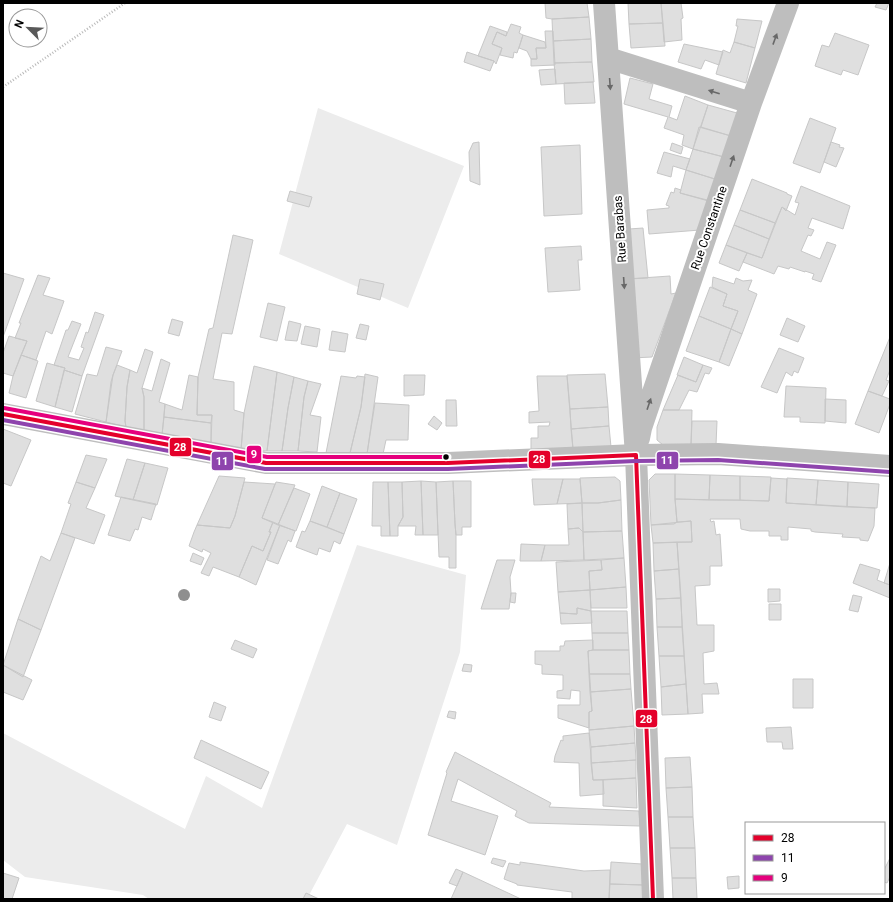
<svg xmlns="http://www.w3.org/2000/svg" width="893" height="902" font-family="Roboto,sans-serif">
  <rect width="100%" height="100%" fill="#fff"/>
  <path fill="#ececec" d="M318,108L464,166L408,308L279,254Z
    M357,545L466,575L460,652L397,845L347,824L307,899H149L143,895L25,877L3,860V733L185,829L206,776L262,808Z"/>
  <path fill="#dfdfdf" stroke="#c7c7c7" d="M545,3H587L589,17L552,19L546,18Z
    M628,3H661L663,23L629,24Z
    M661,3H681L683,18L681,19L682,40L664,42Z
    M877,3H889L886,10L875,7Z
    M589,17L591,39L553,41L552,19Z
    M737,19L762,21L755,48L734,42L738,26H736Z
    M663,23L665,46L631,48L629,24Z
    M511,24L521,27L519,33L523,35L517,53L514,52L513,58L500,55L502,48L492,44L497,32L506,36Z
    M490,26L507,32L506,36L497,32L492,44L502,48L496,64L494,61L478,56Z
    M545,31H553L555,65L531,66V59H537L536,48H546Z
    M835,33L869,45L858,75L843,70L841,75L815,66L822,45L829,47Z
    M523,35L545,42L546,48H536L537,59H531L527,51L519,48Z
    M591,39L592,62L554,63L553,41Z
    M734,42L755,48L746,83L716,74L723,50L730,53Z
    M684,44L723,52L719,65L705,60L701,69L678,62Z
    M467,52L494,61L490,71L464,62Z
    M592,62L594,82L556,84L554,63Z
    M555,69L556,84L541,85L539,70Z
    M630,78L653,84L649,99L672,106L669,117L677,120L685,96L708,105L693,149L682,145L684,135L664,128L668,117L624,104Z
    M593,82L595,103L565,104L564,83Z
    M708,105L737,113L731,136L701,127Z
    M810,118L836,128L820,173L793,163Z
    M699,127L731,136L724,157L693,149Z
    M479,142L480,185L470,181L469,152L473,143Z
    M831,142L840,145L839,147L844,148L836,167L824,162Z
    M672,143L683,147L681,154L670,150Z
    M580,145L582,214L544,216L541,147Z
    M693,149L724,157L718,180L686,170Z
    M664,152L690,159L686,170L673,166L671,177L657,173Z
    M686,170L718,180L712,202L680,193Z
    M752,179L787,193V194L792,196L786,211L782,207L775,223L740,210Z
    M801,186L850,206L843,229L812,218L808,228L814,230L811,236L808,235L801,251L820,259L827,242L836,245L821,282L812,279L814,274L805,271V272L790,267L789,269L778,266L774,274L743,262L747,253L762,258L782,207L795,215L799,203L795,202Z
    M675,188L681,190L680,193L711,201L700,230L649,234L647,210L669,208V206L666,205L671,192L674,193Z
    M290,191L312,197L309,207L287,201Z
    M740,210L775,223L769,239L734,225Z
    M734,225L769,239L762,258L726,245Z
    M643,228L648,278L627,279L629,229Z
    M233,235L253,240L232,334L222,333L213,379L234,382V410L244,413L241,450L211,444L212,415H197L198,377L209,329L213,328Z
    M726,245L747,253L739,271L719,263Z
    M581,246L582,260H578L580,290L548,292L545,248Z
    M3,273L24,279L3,337Z
    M38,275L50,278L43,295L64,301L52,334L46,331L36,360L21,355L27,341L15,338L21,323H19Z
    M670,276L671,294L676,293L652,357L632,358L627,279Z
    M713,277L734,284L736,278L743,281L752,280L748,290L757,294L742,334L731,329L738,311L723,306L727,294L712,287Z
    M360,279L384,284L380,300L357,294Z
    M710,287L727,294L723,306L738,311L731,329L699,316Z
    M268,303L285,307L277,341L260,337Z
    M95,312L104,315L82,376L64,370L65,368L54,365L66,330H68L72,321L81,324L68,357L79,360L84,348L81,347L86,332L88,333Z
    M699,316L731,329L719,362L686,351Z
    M787,318L805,326L798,342L780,335Z
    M172,319L183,322L179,336L168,333Z
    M289,321L301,324L297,341L285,340Z
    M360,324L369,326L366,340L356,338Z
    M305,326L320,329L317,347L301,344Z
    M731,329L742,334L729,366L719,362Z
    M332,331L348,334L345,352L329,350Z
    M9,336L27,341L13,376L3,373V353Z
    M890,337V370L886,380L889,381L882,396L868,391Z
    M106,347L122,351L113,375L106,422L75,414L87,374L97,376Z
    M779,348L804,358L798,373L794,371L792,376L786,372L777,393L761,387Z
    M145,349L153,352L142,388L144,397V431L126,427L125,421L127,387L130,370L137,373Z
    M21,355L38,361L26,398L9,393L13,376Z
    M684,357L703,365L696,382L677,375Z
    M161,359L170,363L159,402L165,404L162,435L144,431V397L142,388L152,391Z
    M47,363L65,368L55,407L36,401Z
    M117,365L130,370L127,387L125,421L126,427L106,422L111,382L113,375Z
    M703,365L712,368L709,374L705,373L697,392L689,390L679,410H663L678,375L696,382Z
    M254,366L277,372L267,451L241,450L244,413Z
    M64,370L82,376L72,412L55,407Z
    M277,372L294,377L288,408L282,451H267Z
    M365,374L378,377L367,454L350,453L361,407Z
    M605,374L608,407L570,409L567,375Z
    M189,375L198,377L197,415H212L211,423L164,417L165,404L182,410Z
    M404,375H425L424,395L404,396Z
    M341,376L356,378L357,376L365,377L361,407L350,453H326Z
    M537,376H567L573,449L531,451V438H538V426H549L550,422L529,423V412L539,411Z
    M294,377L308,381L304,397L298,451H282L288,408Z
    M308,381L321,384L310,415L321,417L317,452L298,451L304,397Z
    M786,386L826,388L825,423L800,422V417H784Z
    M868,391L890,399V404L879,433L855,424Z
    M825,399L846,400V423L825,421Z
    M446,400H456L457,426H446Z
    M375,403L409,405L408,440H386L383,454H367Z
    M608,407L609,426L571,429L570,409Z
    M663,410H692L691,445H663L657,440V427Z
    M434,416L442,423L437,430L428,424Z
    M164,417L211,423V444L162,435Z
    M692,421H717L716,445H691Z
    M609,426L611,447L573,449L571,429Z
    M3,429L31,440L11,486L3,483Z
    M86,455L107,459L95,488L76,482Z
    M127,459L145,463L133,500L115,496Z
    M145,463L168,468L157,505L133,500Z
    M655,474H675V499L677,522L674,524L651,525L649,480Z
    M675,474L710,475L709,500L675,499Z
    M710,475L740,476V500H709Z
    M219,476L245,478L235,516L230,528L197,525Z
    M740,476L771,477L769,501L740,500Z
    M615,477L620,481L621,500L598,503H582L580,478Z
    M771,478L787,479L786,503L875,508L874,526L868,541L860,540V538L842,537L843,534L815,532L811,531V529L788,527V540H781V536H769V531H750L741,529L740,519H710L711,522L714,521L716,535L720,534L722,566H710V585L695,586L697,625H714V651L703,653L704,684L717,683L719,694H702L703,713L688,714L677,542H692L691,521L677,522L675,499L769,501Z
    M787,478L818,480L816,505L786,503Z
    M532,479H563L557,504L534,505Z
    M563,479H580L582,503L557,504Z
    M818,480L848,482L847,507L816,505Z
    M421,481L423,535H415L416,526H398L403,517L402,482Z
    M421,481L436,482L438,535H423Z
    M453,481L455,524L456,535V568H449V557H439L436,482Z
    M453,481H471V527H462V535H456L455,524Z
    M76,482L95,488L86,508L105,515L94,544L61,533L71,504L68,503Z
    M244,482L275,484L262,518L273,522L269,532H271L263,551L252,546L239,577L213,567L209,576L201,573L211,553L203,549L202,552L189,546L194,532L197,525L230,528L235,516Z
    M276,482L295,485L278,525L262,518Z
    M373,482H388L390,536H381V526H372Z
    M388,482H402L403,517L398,526V536H390Z
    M848,482L879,484L877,508L847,507Z
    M322,486L340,493L327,527L310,521Z
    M294,488L310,494L296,531L278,525Z
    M340,493L357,499L344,534L327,527Z
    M121,497L156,504L151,520L142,517L138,530L135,529L130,541L108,535Z
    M621,500L622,531L583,532L582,503H598Z
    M582,503L583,532L579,528L568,529L567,504Z
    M310,521L344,534L340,544L334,541L330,552L319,548L317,555L296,547L302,531L305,532Z
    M691,521L692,542L653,543L651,525Z
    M273,522L280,525L256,585L239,577L252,546L263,551L271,532H269Z
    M280,525L295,531L291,542L288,540L278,564L267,560Z
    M579,528L583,532L584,560L541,561L545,545H569L568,529Z
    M622,531L624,558L584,560L583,532Z
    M61,533L75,538L41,630L18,619L41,556L50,561Z
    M677,542L679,569L654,571L653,543Z
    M521,544L545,545L541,561H520Z
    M193,553L204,558L201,565L190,561Z
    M624,558L626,587L590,590L589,571L602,570L601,560Z
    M497,560H515L510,577L511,593L509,609H481Z
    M601,560L602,570L589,571L590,590L558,592L556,562Z
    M890,563V585L884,583Z
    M860,564L880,570L877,580L890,585V598L853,583Z
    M679,569L681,598L656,599L654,571Z
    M626,587L627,608H591L590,590Z
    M768,589H780V601L768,602Z
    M590,590L591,611L577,608V614L560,613L558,592Z
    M511,593H516L515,603L510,602Z
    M853,595L862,597L858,612L849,610Z
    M681,598L682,627H657L656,599Z
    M769,604H781V620H769Z
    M577,608L591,611L592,623L561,624L560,613L577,614Z
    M591,611H627L628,633H592Z
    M18,619L41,630L23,677L3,665Z
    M657,627H682L684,656H659Z
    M592,633H628L629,650H593Z
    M235,640L257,649L253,658L231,649Z
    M593,640V650L588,651L592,711L589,712V728L558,718V705H580V691L571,690L570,699L557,698V691L563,690V675L542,674V665L535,664V651H560V646H564L565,641Z
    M593,650H629L630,674H589L588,651Z
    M659,656H684L686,684L661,687Z
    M464,664L472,665L471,672L462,671Z
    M3,665L32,680L23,700L3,692Z
    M589,674H630L631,689L590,692Z
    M793,679H813V708H793Z
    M686,684L688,714L662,715L661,687Z
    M631,689L634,726L589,730V712L592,711L590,692Z
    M214,702L226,707L221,721L209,717Z
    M449,711L456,712L455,719L447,717Z
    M634,726L635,743L591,747L589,730Z
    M791,727L793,749H783L782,742H767L766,728Z
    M589,733L593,780H603L604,794L580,796L579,763L554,762L555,756L561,740L563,741V736Z
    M201,740L269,772L261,789L194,758Z
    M635,743L636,760L591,763V747Z
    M455,752L551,803L549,807L639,811L640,826L529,823L515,816L517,811L458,779L451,801L498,816L485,855L428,835L447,773L446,772Z
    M690,757L692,787L666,788L665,758Z
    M636,760V778L593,780L591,763Z
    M636,778L637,808L603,806V780Z
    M692,787L693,817H668L666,788Z
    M668,817H693L695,848H670Z
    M670,848H695L696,878H672Z
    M493,858L506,861L503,867L491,863Z
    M890,858V877L887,883L884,882V870Z
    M520,862L584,871L610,870L609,899H572V892L517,885V884L504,879L509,863L520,865Z
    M611,862L642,864L644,885L610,884Z
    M456,869L463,872L457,886L449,883Z
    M463,872L521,899H451Z
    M3,873L19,878L12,899H3Z
    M739,876V888L728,889L727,877Z
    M672,878H696L697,899H673Z
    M610,884L644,885L643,899H609Z
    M306,893L319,899H303Z"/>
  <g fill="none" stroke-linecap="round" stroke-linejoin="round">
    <path stroke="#b9b9b9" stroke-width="2.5" stroke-dasharray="1 2" stroke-linecap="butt" d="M3,87L125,3"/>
    <path stroke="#bebebe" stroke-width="22" d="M604,3L636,455L653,899
      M608,58L751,103
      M3,414L266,463H448L636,455L718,454L890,466
      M639,438L641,428L751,103L788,3"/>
    <g stroke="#fff" stroke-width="7">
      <path id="bus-1" d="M3,414L266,463H448L636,455L653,899"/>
    </g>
    <g stroke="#fff" stroke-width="7">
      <path id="bus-2" d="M3,420L265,469H448L636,461L718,460L890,472"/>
    </g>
    <g stroke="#fff" stroke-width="7">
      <path id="bus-3" d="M4,408L267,457H448"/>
    </g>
    <use href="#bus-1" stroke="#e4002b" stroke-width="4"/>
    <use href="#bus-2" stroke="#8e44ad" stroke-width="4"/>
    <use href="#bus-3" stroke="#e5007d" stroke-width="4"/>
  </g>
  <circle fill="#8f8f8f" cx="184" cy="595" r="6"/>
  <defs><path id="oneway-solid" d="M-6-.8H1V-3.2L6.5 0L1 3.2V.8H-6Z"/></defs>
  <g fill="#686868">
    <use href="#oneway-solid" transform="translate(775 39) rotate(-70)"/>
    <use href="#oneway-solid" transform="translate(610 84) rotate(86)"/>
    <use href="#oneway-solid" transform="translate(714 92) rotate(-162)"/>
    <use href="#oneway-solid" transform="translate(732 161) rotate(-71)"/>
    <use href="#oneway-solid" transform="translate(624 283) rotate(86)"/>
    <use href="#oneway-solid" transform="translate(649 404) rotate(-71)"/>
  </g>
  <circle fill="#000" stroke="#fff" stroke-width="1.5" cx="446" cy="457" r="3.5"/>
  <g text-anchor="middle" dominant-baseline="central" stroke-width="4" stroke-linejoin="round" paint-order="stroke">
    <g font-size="12" fill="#000" stroke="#fff">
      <text transform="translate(709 228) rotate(-71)">Rue Constantine</text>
      <text transform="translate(620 229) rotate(-94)">Rue Barabas</text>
    </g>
  </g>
  <g stroke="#fff" stroke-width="1.5">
    <rect x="169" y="437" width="23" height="20" rx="4" fill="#e4002b"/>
    <rect x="246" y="445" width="16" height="19" rx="4" fill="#e5007d"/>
    <rect x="528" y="450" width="23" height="19" rx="4" fill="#e4002b"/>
    <rect x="656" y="451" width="23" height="19" rx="4" fill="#8e44ad"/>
    <rect x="211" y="451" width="23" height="20" rx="4" fill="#8e44ad"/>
    <rect x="635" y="709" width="23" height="19" rx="4" fill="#e4002b"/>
  </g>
  <g font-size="11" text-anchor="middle" font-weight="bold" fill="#fff">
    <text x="180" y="451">28</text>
    <text x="254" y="458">9</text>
    <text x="539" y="463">28</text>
    <text x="667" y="464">11</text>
    <text x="222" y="465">11</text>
    <text x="646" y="723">28</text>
  </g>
  <rect width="893" height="902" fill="none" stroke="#000000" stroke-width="8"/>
  <rect x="745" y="822" width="140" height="72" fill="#ffffff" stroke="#999999"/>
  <rect x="753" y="835" width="20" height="6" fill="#e4002b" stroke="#999999"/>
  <text x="781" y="842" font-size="12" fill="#000000">28</text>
  <rect x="753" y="855" width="20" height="6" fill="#8e44ad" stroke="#999999"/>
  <text x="781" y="862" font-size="12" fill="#000000">11</text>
  <rect x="753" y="875" width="20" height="6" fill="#e5007d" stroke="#999999"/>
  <text x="781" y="882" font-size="12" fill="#000000">9</text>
  <g transform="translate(28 28) rotate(294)"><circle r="19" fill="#ffffff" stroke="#999999"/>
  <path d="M0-3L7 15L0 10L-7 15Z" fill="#595959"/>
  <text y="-6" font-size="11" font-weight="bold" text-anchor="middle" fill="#000000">N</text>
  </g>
</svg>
